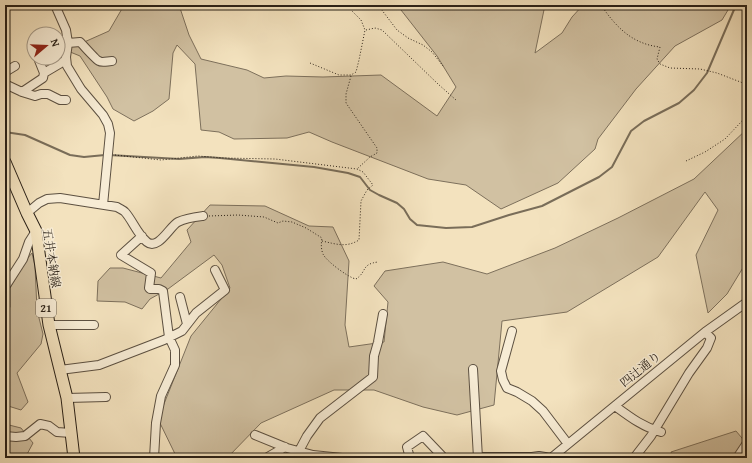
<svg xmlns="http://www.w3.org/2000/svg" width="752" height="463" font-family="'Gentium Book Plus','Noto Serif JP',serif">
  <rect width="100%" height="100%" fill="#f3e2be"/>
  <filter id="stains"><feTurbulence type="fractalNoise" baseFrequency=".005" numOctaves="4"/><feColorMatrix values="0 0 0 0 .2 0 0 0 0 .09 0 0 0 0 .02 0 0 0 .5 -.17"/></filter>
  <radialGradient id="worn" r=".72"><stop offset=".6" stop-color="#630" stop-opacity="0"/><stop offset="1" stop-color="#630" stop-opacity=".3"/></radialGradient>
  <path fill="#d1c1a2" stroke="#7d705c" d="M122,5H179L189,35L201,59L247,70L264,78L286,76L323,77L381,75L437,116L456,87L437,56L401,10L396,5H545L535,53L562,33L572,17L583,5H731L722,20L675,46L636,89L598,139L595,149L558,183L501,209L466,185L428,179L332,142L309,132L287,138L234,139L219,132L201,130L195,64L177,45L173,53L169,99L153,111L134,121L113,109L107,97L80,56L58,47V39L71,43H82L109,31L123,7Z
    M747,129V147L743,151L747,152V197L743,204L747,213V261L727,294L708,313L696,255L718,210L705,192L658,257L567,312L502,321L494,405L457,415L423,407L374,390H334L261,423L227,458H177L158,419L191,336L230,288L222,265L214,255L168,289L150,299L142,309L125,302L97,301L98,281L110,268H123L161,278L191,242L187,230L210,205L265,206L309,226L333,227L349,261L345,325L349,347L384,342L388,302L374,286L385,271L443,262L487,274L555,248L618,218L694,179Z
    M32,253L35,266L37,310L43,334L41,344L17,373L28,402L21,410L5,405V315L10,307V288L27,259Z
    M5,424L21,428L33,443L25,458H5Z
    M736,431L747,444V458H673L671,452Z"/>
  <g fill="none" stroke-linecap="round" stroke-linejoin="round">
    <path stroke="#796d59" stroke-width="2" d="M5,132L25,135L70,155L84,157L105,155
      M109,155L179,159L205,157L220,158L314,167L348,173L360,177L370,190L379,195L397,203L404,209L410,219L417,225L446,228L472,227L509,215L542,206L599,177L612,167L631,131L644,121L679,103L694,90L707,73L736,5"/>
    <g stroke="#5c5041" stroke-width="10">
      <path id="minor" d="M55,5L66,30L68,43L66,57L67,66L81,89L103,115L108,124L110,133L103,205
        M68,43L80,42C84,46 96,60 99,61C102,63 108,61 112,61
        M5,72L15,66
        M44,73L66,60
        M5,84L22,92L43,78L44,73L38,58
        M22,92L35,96L41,94H48L60,100H66
        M27,213L39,203L47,199L60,198L117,207C120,209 123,210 125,212C133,221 137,234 147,242C158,251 170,226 178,222C186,218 195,217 203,216
        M142,236L121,255L151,273L149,288L150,289H159L163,291L169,337L175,350V365L161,396L156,423L154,458
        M5,287L23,259L29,242L36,231
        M180,297L187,324
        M49,325H94
        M512,331L501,371L503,380L507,388L517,392L532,401L543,411L568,444
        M473,369L478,458
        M60,370L99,365L164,340L182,331L196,313L225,290L215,270
        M67,398L106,397
        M615,406C630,417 643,427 661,432
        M255,435L287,448L313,455L342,458
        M5,436L16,437L25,436L40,424L49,426L57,432L71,433
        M299,451L307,436L320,418L373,377L374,356L378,342L383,314
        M266,458L285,447
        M410,458L407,447L423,436L444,458
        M476,458L482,457H532L539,456L551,458
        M551,458L705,332L747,302
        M634,458L651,436L689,373L707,348L711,338L705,332
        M737,458L747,443"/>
    </g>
    <g stroke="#292017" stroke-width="13">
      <path id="major" d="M5,162L27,213L36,231L49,325L67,398L74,458"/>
    </g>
    <path stroke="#292017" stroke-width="1" stroke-dasharray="1 2" stroke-linecap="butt" d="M378,5L397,30L408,38L423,45L432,52L443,66
      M601,5C616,27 632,44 660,47L657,59L660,64L670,68L700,69L717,73L743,83H747
      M366,30L375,28L382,30L438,84L456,100
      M310,63L339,75H351L356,72L359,60L365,30L361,20L346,5
      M351,76L346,94V103L377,148V153L370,157L357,169
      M115,155L161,160L198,156L223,158L275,159L357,169L363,172L373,185L367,190L361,201L359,240C346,248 336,244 322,241
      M686,161L705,152L725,139L742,121L747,105
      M209,216L238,215L264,217L278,223L283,221L292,222L306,228L322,238C321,244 321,249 323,254C326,261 349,278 356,279C367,272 361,264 378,262"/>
    <use href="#minor" stroke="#f7ecd5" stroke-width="8"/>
    <use href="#major" stroke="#f3e2be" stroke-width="11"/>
  </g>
  <g text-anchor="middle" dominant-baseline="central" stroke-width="3" stroke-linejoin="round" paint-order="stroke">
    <rect fill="#f7ecd5" stroke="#675d50" stroke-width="1" x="36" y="299" width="20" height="18" rx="3"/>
    <g font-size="11" font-weight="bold" fill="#292017">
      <text x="46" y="308">21</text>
    </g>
    <g font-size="12" fill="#292017" stroke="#f7ecd5">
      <text transform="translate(52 258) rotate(81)">五井本納線</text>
      <text transform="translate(640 369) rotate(-39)">四辻通り</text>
    </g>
  </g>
  <rect width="752" height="463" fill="none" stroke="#f3e2be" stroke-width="20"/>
  <rect x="6" y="6" width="740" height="451" fill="none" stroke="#292017" stroke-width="2"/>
  <rect x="10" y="10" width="732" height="443" fill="none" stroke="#292017"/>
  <g transform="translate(46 46) rotate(71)"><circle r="19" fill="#f7ecd5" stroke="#a59a89"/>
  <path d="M0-3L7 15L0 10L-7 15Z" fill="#8f2418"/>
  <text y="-6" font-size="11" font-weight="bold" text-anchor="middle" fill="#292017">N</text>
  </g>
  <rect width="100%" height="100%" filter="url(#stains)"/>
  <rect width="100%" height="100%" fill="url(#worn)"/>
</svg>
